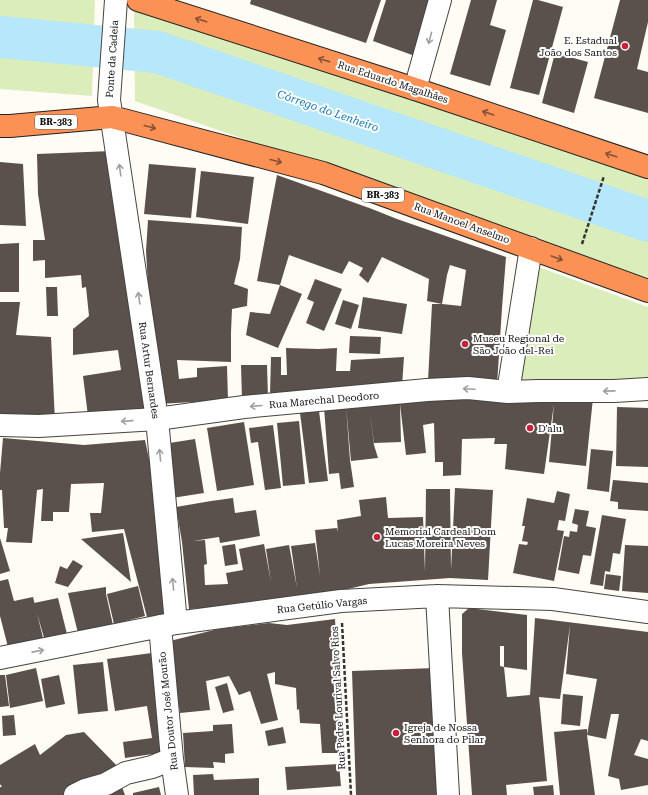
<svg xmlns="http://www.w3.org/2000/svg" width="648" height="795" font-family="'Roboto Serif',serif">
  <rect width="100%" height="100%" fill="#fffcf5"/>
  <path fill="#daedbb" d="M0,0H95L92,96L0,89Z
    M137,0L648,169V278L519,235L135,101L134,11Z
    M533,265L648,307V378L514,388Z"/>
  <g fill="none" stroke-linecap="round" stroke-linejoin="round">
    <path stroke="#b6e7fa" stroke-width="42" d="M0,37L157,52L648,221"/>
  </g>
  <path fill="#5a504c" d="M251,0H381L366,43L250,4Z
    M386,0H434L415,56L373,41Z
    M471,0H497L490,25L506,30L490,86L450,74Z
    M533,0H538L563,7L539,95L510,88Z
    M620,0H648V22L637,69L648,72V113L594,98Z
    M555,53L588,62L574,113L542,103Z
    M112,151L146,408L88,416L83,376L121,370L118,350L73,355V329L89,316L86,287L82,288L81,275L45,278V260L33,261V240H45L38,194L37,154Z
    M0,162L23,164L26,226L0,225Z
    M149,164L196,168L191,218L144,214Z
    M201,171L254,177L248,224L196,217Z
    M277,175L372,209L397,219L506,257L502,308L497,385L428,381L432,304H442L461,306L466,270L450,265L447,275L442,304L427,301L429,279L382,257L368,283L359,275L363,268L349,261L342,274L289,255L280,285L257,281Z
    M148,220L242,227L240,259L234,284L248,289L247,306L232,309L231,332V362L177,360L179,379L197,377V368L227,366L228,400L158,404L148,286L146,251Z
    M19,243V292H0V244Z
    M315,279L342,289L324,331L306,323L314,302L307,299Z
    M280,285L302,294L278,348L246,335L250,312L270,314Z
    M46,287H57L58,316H47Z
    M363,297L407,304L402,334L358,328Z
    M343,300L359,305L351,329L335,324Z
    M0,302H20L16,335L51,337L55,422L0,417Z
    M350,336L381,337L380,354L349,353Z
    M286,348L319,349L337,348L336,371H350L351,360L404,357L402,386L270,395L271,357H281V375H287Z
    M241,365H267L268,398L242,399Z
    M454,396L593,398L586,466L549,462L554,404L544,474L505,469L507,444H494L495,438L462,439L461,475L443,476V462H435L434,423L423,425L426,453L406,455L400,404L401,442L374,443L370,412L374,445L378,458L351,461L346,406Z
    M346,406L350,460L354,487L341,489L339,473L329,474L324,407Z
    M617,407L648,408V467L616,466Z
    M319,411L328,481L309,483L300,413Z
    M299,421L305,484L283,486L277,423Z
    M244,422L254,485L217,491L207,428Z
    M273,425L281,488L265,490L258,442L251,443L249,428Z
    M3,438L84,445L145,440L153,478L171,613L147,617L124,529L92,532L90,513H101L104,483L71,484L69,512H53V521H41L43,489L37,490L32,543L6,542L8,528H4L2,490H0V473Z
    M195,439L204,493L172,498L163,444Z
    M591,449L613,451L609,492L587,489Z
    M613,480L648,483V511L618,509V502L610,501Z
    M455,488L493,490L488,580L450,578L369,584L344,590L247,606L189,609L182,542L176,507L211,501L233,498L235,513L256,510L260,536L220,543L219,537L193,541L205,540L207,564L204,565L205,585L228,584L226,573L243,570L239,549L264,544L271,582L266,549L289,545L297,588L291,546L315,543L320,576L315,530L337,528L338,532L337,520L361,516L359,500L386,497L388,518L423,517L425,572L426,489H450L451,570Z
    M557,491L570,494L565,521L559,520L557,530L564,531L554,581L513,573L519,544L527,545L528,542L522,541L525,526H522L527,498L554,503Z
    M575,509L589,511L586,526L596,528L591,556L583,555L579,574L558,570L564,536L569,537L570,531L577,532L578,525L572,523Z
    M602,515L626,519L620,554L613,553L610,572L605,571L603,586L590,584Z
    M123,533L131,582L81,539Z
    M0,538L10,571L0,574Z
    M235,544L238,564L225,566L222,546Z
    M625,545L648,546V593L622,591Z
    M73,560L83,566L68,587L55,583L60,566L67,569Z
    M606,574L621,576L619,591L604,589Z
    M8,579L14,601L33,597L44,642L9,651L0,616V581Z
    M138,586L145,616L114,624L107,594Z
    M106,587V594L113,625L78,633L68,593Z
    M58,598L67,634L45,641L34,603Z
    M469,608L527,615V670L504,667V646H500V666L504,667L507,697L530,695L535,618L648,632V741L641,739L634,755L648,759V785L621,790L619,779L608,776L619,714H611L606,739L587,735L595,795H560L554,732L587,729V735L597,679L566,674L570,625L560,699L539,697L547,781L506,785L507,795H472L462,653V614Z
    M335,619L340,707L339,753H322L320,724L300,723L299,709L297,710L296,688L275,684V672L267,674L278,720L261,724L250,691L239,695L229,676L206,681L210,710L180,713L170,641L218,629L269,623L287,625Z
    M159,652L174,751L125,758L123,742L152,738L147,706L115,711L107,659Z
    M103,662L108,711L78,714L73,665Z
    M36,668L43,701L10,708L6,675Z
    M435,668L439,795H356L352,671Z
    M0,675H5L9,706L0,707Z
    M59,675L65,704L46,708L41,679Z
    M227,683L234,710L223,713L215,687Z
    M563,694L583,696L580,726L561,724Z
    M14,715L16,735L3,736L2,716Z
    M232,724L234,753L225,754V763L213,762L214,768L185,767L183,733L213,731V725Z
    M283,727L286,743L268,746L265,731Z
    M84,732L122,771L68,795H0V787H2L0,784V765L35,744L40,755L66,735Z
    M339,764L341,786L287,790L285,767Z
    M213,774L214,780L259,778V795H194L193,775Z
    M553,785L554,795H534L533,787Z
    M122,787L125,795H108L107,793Z
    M159,787L161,795H133V793Z"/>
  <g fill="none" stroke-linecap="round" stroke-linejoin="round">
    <g stroke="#444" stroke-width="24">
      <path id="minor" d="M116,0L109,100L157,419L176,623
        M415,89L440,0
        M508,392L531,248
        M0,425L39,426L157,419L244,407L427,390L468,388L508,392L538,391H614L648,389
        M437,596L448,795
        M160,626L172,759L177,795
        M0,658L176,623L341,601L437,596L553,599L648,612
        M75,795L85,790L106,784L126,773L152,767L172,759"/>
    </g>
    <g stroke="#222" stroke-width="24">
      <path id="highway" d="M138,0L415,89L648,167
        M0,126H10L112,117L323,173L648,291"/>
    </g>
    <path stroke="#333" stroke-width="2.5" stroke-dasharray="4 2" stroke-linecap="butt" d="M582,244L604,176
      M342,623L351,795"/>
    <use href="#minor" stroke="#fff" stroke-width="22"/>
    <use href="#highway" stroke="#fc9156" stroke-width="22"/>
  </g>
  <defs><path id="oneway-shaft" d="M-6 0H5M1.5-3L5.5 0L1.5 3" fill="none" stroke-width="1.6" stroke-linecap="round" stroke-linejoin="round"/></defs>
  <g stroke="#865134">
    <use href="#oneway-shaft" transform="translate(201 20) rotate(-162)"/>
    <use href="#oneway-shaft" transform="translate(324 60) rotate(-162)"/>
    <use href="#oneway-shaft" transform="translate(488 113) rotate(-161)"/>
    <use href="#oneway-shaft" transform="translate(150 127) rotate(15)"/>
    <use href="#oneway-shaft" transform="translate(611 155) rotate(-162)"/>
    <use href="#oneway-shaft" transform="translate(276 161) rotate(15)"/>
    <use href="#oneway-shaft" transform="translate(557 258) rotate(20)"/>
  </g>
  <g stroke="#a0a0a0">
    <use href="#oneway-shaft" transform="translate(430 38) rotate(105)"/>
    <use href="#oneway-shaft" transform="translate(120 170) rotate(-98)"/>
    <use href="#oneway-shaft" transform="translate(139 298) rotate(-98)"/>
    <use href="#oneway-shaft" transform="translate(469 389) rotate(-177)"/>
    <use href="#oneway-shaft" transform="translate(609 391) rotate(179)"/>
    <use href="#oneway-shaft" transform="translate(256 406) rotate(175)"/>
    <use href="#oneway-shaft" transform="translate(127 421) rotate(176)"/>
    <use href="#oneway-shaft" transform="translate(160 455) rotate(-96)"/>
    <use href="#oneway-shaft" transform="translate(173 584) rotate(-96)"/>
    <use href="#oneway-shaft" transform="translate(38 651) rotate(-11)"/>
  </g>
  <g fill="#ca1f38" stroke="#fff" stroke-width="1.5">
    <circle cx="625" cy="46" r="4"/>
    <circle cx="465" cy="344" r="4"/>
    <circle cx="530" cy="428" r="4"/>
    <circle cx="377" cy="537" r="4"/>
    <circle cx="396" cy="733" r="4"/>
  </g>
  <g text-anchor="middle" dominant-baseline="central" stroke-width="4" stroke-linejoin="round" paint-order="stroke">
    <g fill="#fff" stroke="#585858" stroke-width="1">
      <rect x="35" y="115" width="42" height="14" rx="3"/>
      <rect x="362" y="188" width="42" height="14" rx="3"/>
    </g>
    <g font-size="9" font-weight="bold" fill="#111">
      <text x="56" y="122">BR-383</text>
      <text x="383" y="195">BR-383</text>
    </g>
    <g font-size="10" fill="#111" stroke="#fff" text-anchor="start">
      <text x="617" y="40" text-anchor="end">E. Estadual<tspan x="617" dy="12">João dos Santos</tspan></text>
      <text x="473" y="338">Museu Regional de<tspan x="473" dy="12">São João del-Rei</tspan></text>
      <text x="538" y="428">D'alu</text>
      <text x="385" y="531">Memorial Cardeal Dom<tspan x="385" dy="12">Lucas Moreira Neves</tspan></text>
      <text x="404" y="727">Igreja de Nossa<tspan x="404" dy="12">Senhora do Pilar</tspan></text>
    </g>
    <g font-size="10" fill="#111" stroke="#fff">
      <text transform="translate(112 59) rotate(-86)">Ponte da Cadeia</text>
      <text transform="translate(393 82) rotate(18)">Rua Eduardo Magalhães</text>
      <text transform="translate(462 223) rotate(20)">Rua Manoel Anselmo</text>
      <text transform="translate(149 370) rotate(82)">Rua Artur Bernardes</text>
      <text transform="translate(324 400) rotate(-5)">Rua Marechal Deodoro</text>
      <text transform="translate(322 605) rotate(-6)">Rua Getúlio Vargas</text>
      <text transform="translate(338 698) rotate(-93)">Rua Padre Lourival Salvo Rios</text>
      <text transform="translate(168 711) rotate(-96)">Rua Doutor José Mourão</text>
    </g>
    <g font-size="11" font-style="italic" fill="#1177ac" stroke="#fff">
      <text transform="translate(328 111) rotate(19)">Córrego do Lenheiro</text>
    </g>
  </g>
</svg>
